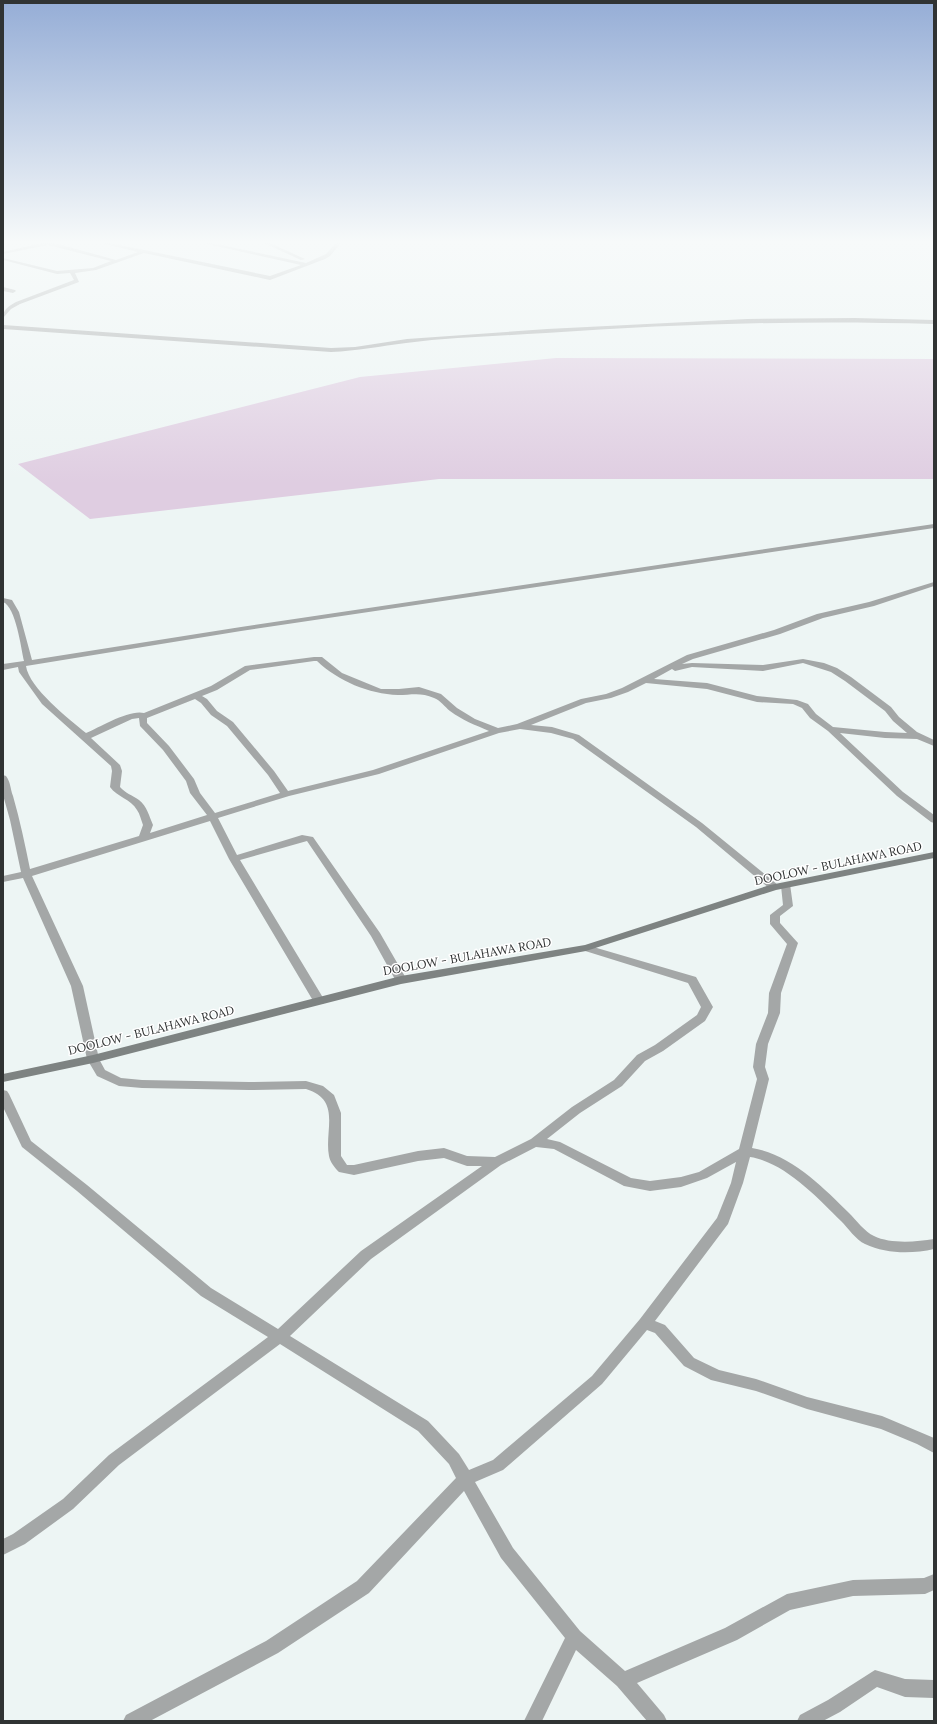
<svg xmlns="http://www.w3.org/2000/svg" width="937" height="1724" font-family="Lora,serif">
  <rect width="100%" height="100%" fill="#edf5f4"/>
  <path fill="#dfcde1" d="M556,358L934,359V479H439L90,519L18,464L360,377Z"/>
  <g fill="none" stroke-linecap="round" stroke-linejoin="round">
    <path fill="#a4a7a7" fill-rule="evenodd" d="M42,243H54L116,260L138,252L101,243H110L270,276L301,265L203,243H212L306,263L326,254L336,243H341L330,256L325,259L270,280L144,253L96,270L75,273L79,282L20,304L11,309L3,318C3,309 9,306 16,302L74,280L70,273L57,274L3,260V258L57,271L93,268L111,261L48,245L3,254V252Z
      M264,243H270L305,259L301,260Z
      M3,287L15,290L16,291L13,293L3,291Z
      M855,318L934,320V324C804,320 675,324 546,333C499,336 452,337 406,343C381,346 357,351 331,352L3,329V325L331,348L355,347L407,339L547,329L747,319Z
      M934,524V528L241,631L26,666C29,688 69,719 86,733C100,727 130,709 144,713L211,686L245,666L314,657H322L342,673L381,689H399L419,687L441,694L457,708L475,719L498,728L517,724L581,699L606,694L622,688L687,655L774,630L817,614L869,602L934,582V586L874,606L823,618L780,634L693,659L682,664L692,663L763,665L803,659L824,663L837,668L851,677L891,707L899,717L917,732L934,740V746L917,739L885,738L840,733L903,792L934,815V823L931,822L897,796L828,731L810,718L802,708L793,704L757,702L707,689L646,683L628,692L611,698L586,703L531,725L552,727L579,735L702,823L778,885L779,887L778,889H770L696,827L573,739L551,733L520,729L499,733L379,774L289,796L218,818L237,855L302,835L313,837L380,933L407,980L405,983H397L371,936L307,841L240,860L325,1001L323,1004H315L229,859L210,821L32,876L83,986L99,1059L105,1070L121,1078L142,1080L249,1082L306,1081L323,1086L334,1095L341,1113V1156L347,1165H354L418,1151L444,1148L467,1156L495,1157L531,1139L572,1107L614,1080L637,1055L655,1045L697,1015L701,1007L688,983L582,950L581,948L582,946H590L696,977L713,1007L705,1021L663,1051L645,1061L622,1086L580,1113L547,1139L560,1142L631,1178L650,1181L681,1177L699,1172L739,1149L757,1079L753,1067L756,1044L768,1013L769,993L787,944L770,924V915L783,905L781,886L782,884H790L793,906L780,916V923L798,943L781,993L780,1013L768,1044L765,1067L769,1079L752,1148C790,1154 823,1187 849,1213C856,1220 865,1232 874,1236C890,1244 916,1242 934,1239V1249C912,1254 886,1254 865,1244C856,1240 848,1228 841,1221C817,1197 784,1162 750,1157L743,1183L728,1224L655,1321L665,1325L694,1358L719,1370L756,1379L807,1397L882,1416L934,1438V1453L917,1444L881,1429L807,1409L756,1391L711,1380L684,1366L655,1333L647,1330L602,1384L503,1470L475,1482L513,1548L580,1631L625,1671L725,1628L787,1594L853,1580L924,1578L934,1574V1590L925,1594L853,1596L790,1610L737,1640L637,1683L664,1715L667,1721H647L617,1686L576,1650L542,1721H524L565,1638L501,1558L464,1491L369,1593L278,1653L150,1721H123L126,1715L266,1641L357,1581L456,1478L449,1464L418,1431L280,1344L119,1465L73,1509L25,1544L3,1555V1539L13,1534L63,1499L109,1455L268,1337L201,1296L77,1191L22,1147L3,1107V1090L7,1091L9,1094L31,1141L87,1185L211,1288L278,1329L361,1251L482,1166H467L444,1158L418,1161L354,1175L339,1172C335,1168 330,1162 329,1156C324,1130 342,1100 306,1089L249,1090L142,1088L119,1086L97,1076L87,1059L71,986L23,878L3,882V876L21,872L10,820L3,795V775L6,776C11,783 10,788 13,796C20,820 25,845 30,869L139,836L143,825C141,820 140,814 137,810C131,799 117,797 110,787L112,771L111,766L42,704L19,672L18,667L3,670V664L24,661C21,648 16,607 3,602V598L12,600L19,612L32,660L241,627ZM314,661H317C338,681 369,694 398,695C411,695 421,692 434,698C440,700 445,707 450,711C462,720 475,725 489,731L373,770L288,791L274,771L233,722L217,711L207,699L202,696L217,690L250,670ZM803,663L831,672L845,681L885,711L893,721L907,733L885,732L833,727L816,714L808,704L797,700L757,696L707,683L654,679L672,669L675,671L692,667L763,671ZM195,699L201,703L211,715L227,726L268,775L280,793L215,813L200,793L194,779L169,746L147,723V718ZM139,718L140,726L163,750L186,781L190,793L207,815L150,833L153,825C149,816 147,806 139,800C132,795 125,793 120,787L122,771L120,765L91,738L132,719ZM536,1147L554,1149L624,1186L650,1191L681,1187L707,1178L736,1162L731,1183L717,1218L640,1319L592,1376L493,1460L469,1470L459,1454L428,1421L290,1336L371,1259L501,1165Z
      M875,1670L905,1679L934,1680V1698L905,1697L877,1687L840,1712L823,1721H797L800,1715L828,1700Z"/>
    <path fill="#7e8382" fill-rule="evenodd" d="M934,852V858L776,890L586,951L401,984L93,1063L3,1082V1074L93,1055L401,976L585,945L770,885Z"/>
  </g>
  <linearGradient id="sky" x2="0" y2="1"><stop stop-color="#95add6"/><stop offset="0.5" stop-color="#f7fafa"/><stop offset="1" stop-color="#f7fafa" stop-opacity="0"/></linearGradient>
  <rect width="937" height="484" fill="url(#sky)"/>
  <g text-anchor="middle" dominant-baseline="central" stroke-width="3" stroke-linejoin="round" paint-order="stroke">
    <g font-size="12" fill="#303333" stroke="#fff">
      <text transform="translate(838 863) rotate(-12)">DOOLOW - BULAHAWA ROAD</text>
      <text transform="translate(467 956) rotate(-10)">DOOLOW - BULAHAWA ROAD</text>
      <text transform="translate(151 1030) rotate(-14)">DOOLOW - BULAHAWA ROAD</text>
    </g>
  </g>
  <rect width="937" height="1724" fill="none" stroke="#303333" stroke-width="8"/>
</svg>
